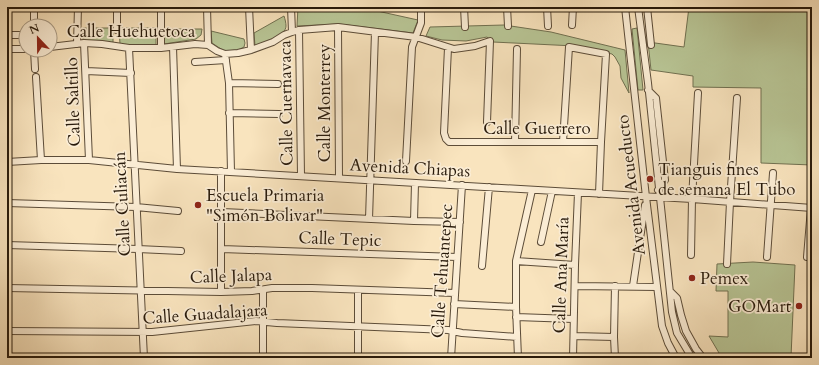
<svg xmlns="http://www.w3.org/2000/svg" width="819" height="365" font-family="Cardo,serif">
  <rect width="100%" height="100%" fill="#f9e4be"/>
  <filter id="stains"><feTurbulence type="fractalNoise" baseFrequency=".005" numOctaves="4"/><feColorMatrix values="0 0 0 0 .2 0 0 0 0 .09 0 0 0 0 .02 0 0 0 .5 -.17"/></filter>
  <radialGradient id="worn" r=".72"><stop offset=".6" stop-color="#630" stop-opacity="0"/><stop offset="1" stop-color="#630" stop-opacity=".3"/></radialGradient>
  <path fill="#b8c595" stroke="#707050" d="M298,7H359L418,20L413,33L339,24L297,26Z
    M689,7H812V165L761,163V88L693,87V76L651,70L648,42L684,47Z
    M284,16C285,19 286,23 286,26C286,36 264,43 255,46L254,33Z
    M504,25L551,32L625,50L629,93L621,78L620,66L615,57L612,54L575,46L493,42L487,37L466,41L442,40L426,36L430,27Z
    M83,28H113V43L83,40Z
    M119,28H156V46H133L120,44Z
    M637,28L643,90H638L632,29Z
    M164,29H202L201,35L196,39L164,44Z
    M211,31L244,39L245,43L244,47L238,50L224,51L212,43Z
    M753,262L795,265L791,357L790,358H722L709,336L728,337V291H716L717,264Z"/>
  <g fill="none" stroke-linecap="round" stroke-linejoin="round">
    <g stroke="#5c4c38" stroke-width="8">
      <path id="minor" d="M117,7V30
        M207,7L208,45
        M249,7L251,50
        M291,7L292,32
        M464,7L465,27
        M507,7L508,26
        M547,7L548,26
        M625,7L646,197L662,326L668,343L676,358
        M638,7L648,83L672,312L677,333L692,358
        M647,7L651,45
        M572,25L573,7
        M34,26V7
        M338,27L339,178
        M299,30L301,176
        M7,35H26
        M84,43L89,160
        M77,44L78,7
        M50,47L84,43L102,44L129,48H161L195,44L208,45L217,51L225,54L238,53L251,50L273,42L284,35L292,32L299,30L338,27L416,37L454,49L475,46L490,41L487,122
        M173,47L177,169
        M129,48L144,358
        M161,48V7
        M448,48L444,133L446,139L449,142H601
        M7,49H26
        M34,50L35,69
        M225,54L229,83L231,172
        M195,62L226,60
        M86,71L131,73
        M36,77L41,160
        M229,83L278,84
        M648,90L656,98L665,180L658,190
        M229,113L279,114
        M515,142L517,49
        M563,142L569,47L606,54L601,142L599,194
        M406,161L412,47L421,23V7
        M7,162L41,160H89L177,169L692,199L812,208
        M7,203L136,207L178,211
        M222,212L414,221L460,222
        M369,219L375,32
        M414,221L415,183
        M541,242L552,191
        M7,245L138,249L181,251
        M222,249L457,257
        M691,255L692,199L698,93
        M767,257L773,173
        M807,257L811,208V173
        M516,261L575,265
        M727,264L730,202L737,98
        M482,266L489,187
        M575,286L657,287
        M615,286L614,337L615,358
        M633,286L645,205
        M7,288L221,292L252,291L272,288H312L455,293
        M263,290V358
        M358,290V358
        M670,291L677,298L681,315L686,331L696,349L703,358
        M221,292V171
        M454,304L516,307
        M516,317L573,319
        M7,331L152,332L256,321L277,323L448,330L462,333L517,337
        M574,336L614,337
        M451,358L462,185
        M518,358L516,307V261L532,190
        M573,358L575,265L578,193"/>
    </g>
    <use href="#minor" stroke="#fbedd5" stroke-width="6"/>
  </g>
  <g fill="#8f2418" stroke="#fbedd5" stroke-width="1.5">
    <circle cx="650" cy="179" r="4"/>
    <circle cx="198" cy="205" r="4"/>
    <circle cx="692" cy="278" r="4"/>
    <circle cx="799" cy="306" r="4"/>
  </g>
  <g text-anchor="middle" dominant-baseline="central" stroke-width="3.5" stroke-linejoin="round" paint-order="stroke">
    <g font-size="17" fill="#281a0b" stroke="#fbedd5">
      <text x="131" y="31">Calle Huehuetoca</text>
      <text transform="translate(73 102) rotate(-92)">Calle Saltillo</text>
      <text transform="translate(286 103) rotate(-91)">Calle Cuernavaca</text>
      <text transform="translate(324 103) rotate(-90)">Calle Monterrey</text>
      <text x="537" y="128">Calle Guerrero</text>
      <text transform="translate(410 168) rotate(3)">Avenida Chiapas</text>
      <text transform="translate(631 185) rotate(-97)">Avenida Acueducto</text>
      <text transform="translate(122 204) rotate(-93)">Calle Culiacán</text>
      <text transform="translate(340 239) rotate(2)">Calle Tepic</text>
      <text transform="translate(442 271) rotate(-86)">Calle Tehuantepec</text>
      <text transform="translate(561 275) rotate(-88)">Calle Ana María</text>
      <text transform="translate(231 276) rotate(-2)">Calle Jalapa</text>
      <text transform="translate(205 314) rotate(-4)">Calle Guadalajara</text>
    </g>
    <g font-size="17" fill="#281a0b" stroke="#fbedd5" text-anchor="start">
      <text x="658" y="169">Tianguis fines<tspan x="658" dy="20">de semana El Tubo</tspan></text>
      <text x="206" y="195">Escuela Primaria<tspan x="206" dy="20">"Simón Bolivar"</tspan></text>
      <text x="700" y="278">Pemex</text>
      <text x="791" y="306" text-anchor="end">GOMart</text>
    </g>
  </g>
  <rect width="819" height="365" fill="none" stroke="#f9e4be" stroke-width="24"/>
  <rect x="8" y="8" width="803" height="349" fill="none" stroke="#281a0b" stroke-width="2"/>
  <rect x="12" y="12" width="795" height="341" fill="none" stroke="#281a0b"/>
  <g transform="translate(38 38) rotate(338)"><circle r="19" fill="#fbedd5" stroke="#a79984"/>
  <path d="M0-3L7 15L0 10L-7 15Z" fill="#8f2418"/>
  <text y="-6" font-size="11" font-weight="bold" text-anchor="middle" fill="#281a0b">N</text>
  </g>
  <rect width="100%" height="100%" filter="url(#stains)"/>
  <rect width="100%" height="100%" fill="url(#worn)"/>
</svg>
